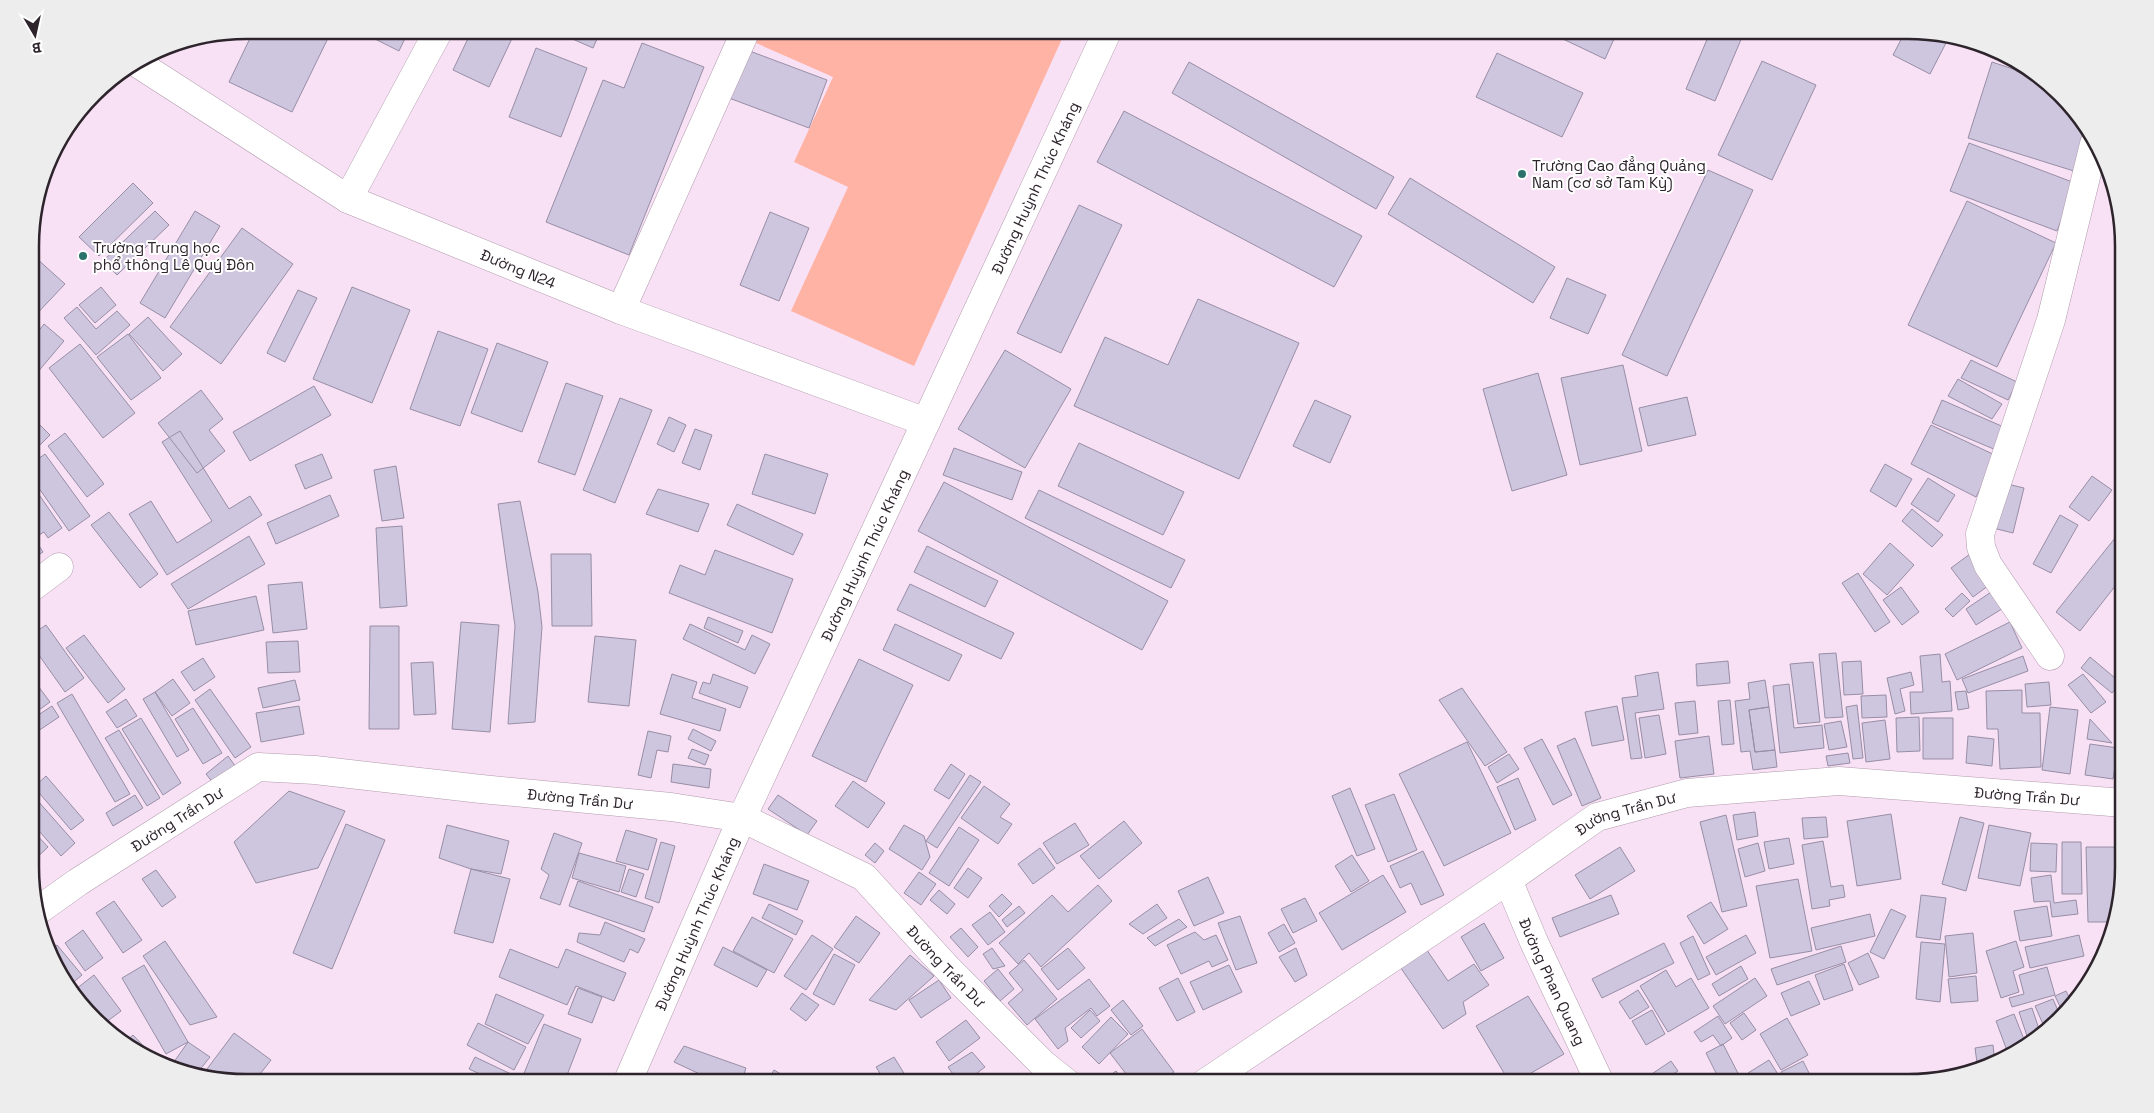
<svg xmlns="http://www.w3.org/2000/svg" width="2154" height="1113" font-family="'Space Grotesk',sans-serif">
  <rect width="100%" height="100%" fill="#f9e1f5"/>
  <path fill="#ffb3a5" d="M751,30H1066L914,366L791,311L848,187L794,162L833,77L747,39Z"/>
  <path fill="#cec5de" stroke="#978ea6" d="M254,30H332L292,112L229,82Z
    M357,30H409L399,51Z
    M472,30H516L489,87L453,70Z
    M552,30H601L593,48Z
    M1544,30H1618L1605,59Z
    M1711,30H1745L1715,101L1686,89Z
    M1906,30L1931,35L1946,43L1930,74L1893,55Z
    M642,43L704,67L629,255L546,222L603,80L624,88Z
    M536,48L587,68L561,137L509,117Z
    M747,50L827,80L809,128L729,98Z
    M1497,53L1583,93L1562,137L1476,97Z
    M1762,61L1816,85L1772,180L1718,155Z
    M1189,62L1394,177L1376,209L1172,93Z
    M1992,62L2043,79L2050,83L2087,126L2090,132L2077,172L1968,138Z
    M1124,111L1362,236L1334,287L1097,162Z
    M1969,143L2075,183L2057,231L1950,191Z
    M1708,170L1753,190L1667,376L1622,355Z
    M1410,178L1555,267L1533,303L1388,214Z
    M133,183L153,203L99,256L79,237Z
    M1967,201L2056,243L1997,367L1908,325Z
    M1079,205L1122,225L1061,353L1017,333Z
    M155,211L169,225L117,275L103,261Z
    M195,211L220,226L165,318L140,303Z
    M770,212L809,228L779,301L740,285Z
    M242,228L293,264L221,364L170,327Z
    M35,257L65,284L31,320V261Z
    M1567,278L1606,295L1588,334L1550,318Z
    M101,287L116,305L95,323L79,305Z
    M352,287L410,310L372,403L313,379Z
    M298,290L317,298L285,362L267,353Z
    M1198,299L1299,343L1239,479L1074,406L1105,337L1168,365Z
    M77,307L96,329L117,311L130,325L96,355L64,318Z
    M148,317L182,354L163,371L129,334Z
    M44,324L64,341L31,380V341Z
    M438,331L488,349L460,426L410,409Z
    M128,334L161,378L131,400L97,357Z
    M497,343L548,362L522,432L471,413Z
    M80,344L135,413L103,438L49,368Z
    M1005,350L1071,389L1025,468L958,429Z
    M1971,360L2017,382L2008,400L1961,378Z
    M1623,365L1642,451L1580,465L1561,378Z
    M1538,373L1567,475L1512,491L1483,389Z
    M1958,379L2002,404L1992,419L1948,396Z
    M566,383L603,396L575,475L538,462Z
    M314,386L331,415L250,461L233,432Z
    M201,390L223,419L209,430L225,451L197,473L158,423Z
    M1687,397L1696,435L1648,446L1639,408Z
    M620,398L652,410L615,503L583,490Z
    M1315,400L1351,416L1330,463L1293,446Z
    M1942,400L2006,428L1996,450L1932,423Z
    M31,416L50,435L31,454Z
    M669,417L686,425L674,452L657,444Z
    M1931,425L1997,456L1976,497L1911,464Z
    M695,429L712,435L700,470L682,463Z
    M180,431L229,509L250,496L262,515L167,575L129,514L151,501L177,543L212,521L162,442Z
    M65,433L104,484L87,497L48,446Z
    M1079,443L1184,492L1163,535L1058,486Z
    M954,448L1022,472L1012,500L943,475Z
    M45,454L90,516L69,531L31,477V464Z
    M322,454L332,478L305,489L295,465Z
    M765,454L828,474L815,514L752,494Z
    M1885,464L1912,479L1896,507L1870,491Z
    M396,466L404,518L382,521L374,470Z
    M2092,476L2112,490L2089,521L2069,507Z
    M1928,478L1955,495L1938,522L1911,504Z
    M944,482L1168,601L1142,650L918,531Z
    M1999,482L2024,488L2013,533L1989,527Z
    M31,483L62,528L48,538L44,532L34,538L43,552L31,560Z
    M658,489L709,504L698,532L646,514Z
    M1039,490L1185,560L1171,588L1025,518Z
    M330,495L339,516L276,544L267,523Z
    M520,501L538,592L542,627L535,722L508,724L515,626L498,504Z
    M737,504L803,534L793,555L727,525Z
    M1912,509L1943,535L1932,547L1902,521Z
    M109,512L158,574L140,588L91,525Z
    M2060,515L2078,525L2051,573L2033,564Z
    M402,526L407,606L380,608L376,528Z
    M2123,528V576L2080,631L2056,612Z
    M249,536L265,564L188,609L171,584Z
    M1890,543L1914,565L1887,595L1863,574Z
    M927,546L998,581L985,607L914,572Z
    M715,550L793,579L772,633L669,593L680,565L705,575Z
    M551,554H591L592,626H552Z
    M1970,554L1992,583L1973,597L1951,568Z
    M1858,573L1890,622L1875,632L1842,583Z
    M302,582L307,629L273,633L268,585Z
    M910,584L1014,633L1001,659L897,610Z
    M1901,587L1919,612L1902,625L1883,600Z
    M1994,590L2005,607L1976,625L1966,609Z
    M1962,593L1970,601L1953,617L1945,609Z
    M256,596L264,630L196,645L188,611Z
    M708,617L743,631L738,643L704,628Z
    M461,622L499,625L490,732L452,729Z
    M2010,622L2022,648L1957,680L1945,654Z
    M690,624L745,650L752,635L770,644L755,674L683,639Z
    M895,624L962,655L949,681L883,650Z
    M46,625L84,678L65,692L31,644V635Z
    M370,626H399V729H369Z
    M84,635L125,689L108,703L66,648Z
    M595,636L636,640L629,706L588,702Z
    M298,641L300,672L268,673L266,642Z
    M1836,653L1843,717L1825,718L1819,654Z
    M1940,654L1942,682L1950,681L1952,711L1911,714L1910,692H1923L1920,656Z
    M2023,656L2028,671L1968,693L1962,679Z
    M2090,657L2121,683L2112,693L2081,668Z
    M203,658L215,677L194,691L181,672Z
    M859,659L913,685L866,782L812,756Z
    M1728,661L1730,683L1697,686L1696,664Z
    M1861,661L1863,694L1844,695L1842,662Z
    M433,662L436,714L414,715L411,663Z
    M1813,662L1820,722L1798,724L1790,664Z
    M1658,672L1664,709L1635,713L1642,758L1631,759L1622,698L1638,696L1635,676Z
    M1911,672L1914,685L1900,689L1905,711L1895,714L1887,678Z
    M672,674L697,682L692,698L726,709L720,731L660,714Z
    M713,674L748,687L740,708L699,693L703,682L710,684Z
    M2083,674L2106,702L2091,713L2068,685Z
    M173,679L190,703L172,716L155,692Z
    M295,680L300,700L263,708L258,688Z
    M1765,680L1769,707L1749,710L1755,752L1775,750L1777,767L1753,770L1750,751L1741,752L1735,701L1750,699L1748,683Z
    M2049,682L2051,705L2027,707L2025,684Z
    M1789,684L1794,728L1822,725L1824,748L1780,753L1773,686Z
    M38,686L50,702L32,715L31,691Z
    M1462,688L1507,752L1485,766L1439,700Z
    M210,689L251,747L235,758L195,700Z
    M2022,690V713H2040L2041,767L2000,769L1998,729H1987L1986,691Z
    M1966,691L1969,708L1958,710L1955,692Z
    M155,692L189,750L177,757L143,699Z
    M72,694L130,794L115,802L57,703Z
    M1886,695L1887,717L1862,718L1861,696Z
    M126,699L137,716L117,728L106,712Z
    M1730,700L1734,744L1722,745L1718,701Z
    M1695,701L1698,733L1679,735L1675,703Z
    M1857,705L1863,758L1853,759L1846,707Z
    M52,706L59,717L32,735V719Z
    M299,706L304,734L261,742L256,713Z
    M1617,706L1624,740L1592,746L1585,712Z
    M1769,707L1775,750L1755,752L1749,710Z
    M2050,707L2078,710L2070,774L2042,770Z
    M193,708L222,753L203,764L175,719Z
    M1659,715L1666,754L1645,758L1639,718Z
    M1919,717L1920,751L1897,752L1896,718Z
    M141,718L181,783L163,795L122,729Z
    M1923,718H1953V759H1923Z
    M2090,719L2112,743L2087,739Z
    M1885,720L1890,759L1866,762L1862,723Z
    M1841,721L1847,747L1829,750L1824,724Z
    M693,729L716,741L711,751L688,739Z
    M119,730L160,798L147,806L105,738Z
    M648,731L671,736L668,752L657,750L651,778L638,775Z
    M1709,736L1714,774L1680,778L1675,741Z
    M1968,736L1994,739L1992,766L1966,763Z
    M1575,738L1601,798L1582,806L1557,746Z
    M1542,739L1572,795L1553,805L1524,748Z
    M1467,742L1511,833L1444,866L1399,774Z
    M2090,744L2118,748L2113,779L2085,775Z
    M692,749L709,755L705,765L688,758Z
    M1848,753L1850,763L1828,766L1826,756Z
    M1509,754L1519,769L1497,783L1488,767Z
    M228,756L236,767L214,784L206,774Z
    M2122,759H2124V783H2121Z
    M673,764L711,769L709,788L671,782Z
    M951,764L965,774L949,799L934,790Z
    M970,775L981,782L937,848L926,841Z
    M46,776L84,820L71,830L34,787Z
    M1518,778L1536,820L1515,830L1497,787Z
    M853,781L885,803L868,828L835,806Z
    M984,786L1010,804L1000,817L1012,824L998,844L961,818Z
    M1350,788L1375,849L1357,856L1332,796Z
    M289,791L345,811L318,868L256,883L234,842Z
    M1394,794L1417,850L1388,862L1365,805Z
    M135,795L143,808L113,826L106,813Z
    M778,795L817,821L807,835L768,809Z
    M38,801L75,843L61,856L32,823V807Z
    M1755,812L1758,836L1737,840L1733,815Z
    M1891,814L1901,879L1857,886L1847,821Z
    M1726,815L1747,906L1722,912L1700,822Z
    M1826,817L1828,837L1804,839L1802,818Z
    M1960,817L1984,823L1966,891L1942,884Z
    M1124,821L1142,843L1099,879L1080,856Z
    M1075,823L1089,845L1057,864L1043,843Z
    M346,824L385,840L332,969L293,953Z
    M447,825L509,841L501,874L471,869L439,858Z
    M904,825L924,836L930,857L922,870L889,849Z
    M1989,825L2031,833L2020,886L1978,878Z
    M959,827L979,840L949,886L929,873Z
    M32,830L48,847L32,862Z
    M626,830L657,839L648,870L616,861Z
    M554,833L582,843L560,905L540,898L549,875L541,869Z
    M1789,838L1794,864L1769,869L1764,842Z
    M2120,840H2124V868Z
    M1823,841L1831,887L1843,885L1845,897L1829,900L1830,906L1812,909L1802,845Z
    M661,842L675,846L659,903L645,898Z
    M2062,842H2081L2082,894H2062Z
    M875,843L884,851L875,863L865,855Z
    M1758,843L1765,871L1745,877L1738,849Z
    M2031,843L2057,844L2056,872L2030,871Z
    M1620,847L1635,871L1590,899L1575,875Z
    M2086,847H2117L2118,892L2111,922H2088Z
    M1040,848L1055,868L1033,884L1018,864Z
    M1423,851L1444,895L1421,905L1411,883L1400,888L1390,866Z
    M579,853L626,866L619,892L572,878Z
    M1352,855L1369,881L1351,892L1335,866Z
    M764,864L809,881L797,910L753,894Z
    M968,868L982,878L968,898L954,888Z
    M471,869L510,879L493,943L454,933Z
    M629,869L644,874L636,897L621,892Z
    M156,870L176,897L162,907L142,879Z
    M919,872L936,884L921,905L904,893Z
    M1383,875L1406,912L1342,950L1319,913Z
    M2051,875L2054,903L2076,900L2078,914L2052,917L2050,901L2034,902L2031,878Z
    M1208,877L1224,913L1194,926L1178,891Z
    M1798,879L1812,951L1770,958L1756,886Z
    M578,881L653,907L644,932L569,906Z
    M1098,885L1112,901L1041,967L1029,953L1018,964L999,943L1052,895L1068,912Z
    M939,890L955,904L947,914L930,900Z
    M1002,894L1012,904L999,917L989,906Z
    M1611,895L1619,914L1560,937L1552,918Z
    M1921,895L1946,898L1940,940L1916,937Z
    M1305,898L1317,921L1293,933L1281,909Z
    M114,901L142,940L123,953L96,913Z
    M1711,902L1728,929L1704,944L1687,916Z
    M769,904L803,921L796,935L762,918Z
    M1157,904L1167,918L1143,934L1129,924Z
    M1019,906L1025,913L1007,927L1002,920Z
    M2047,906L2052,936L2020,941L2014,911Z
    M1891,909L1906,916L1884,959L1870,952Z
    M990,912L1005,932L988,945L972,925Z
    M1870,914L1875,936L1816,950L1811,928Z
    M856,916L880,933L859,963L834,947Z
    M1240,916L1257,963L1236,970L1218,923Z
    M752,917L793,939L774,973L733,951Z
    M1179,919L1187,927L1155,946L1147,938Z
    M605,922L645,939L638,953L630,949L624,962L577,942L579,933L600,935Z
    M1484,923L1504,958L1481,971L1461,937Z
    M1284,924L1295,943L1279,952L1268,933Z
    M961,928L978,947L968,957L950,937Z
    M83,930L103,958L85,971L65,943Z
    M1195,932L1204,940L1216,935L1228,960L1212,967L1209,961L1181,974L1167,945Z
    M1973,933L1977,973L1949,977L1945,936Z
    M812,935L833,949L806,990L784,976Z
    M1746,935L1756,953L1716,975L1706,957Z
    M2079,935L2084,956L2030,968L2025,947Z
    M1693,936L1710,974L1698,980L1680,943Z
    M165,941L217,1017L190,1025L143,956Z
    M2016,941L2024,967L2013,971L2019,992L2001,998L1986,951Z
    M1921,942L1945,944L1940,1002L1916,999Z
    M1422,943L1448,981L1474,964L1489,985L1463,1002L1466,1014L1443,1029L1396,961Z
    M1664,943L1674,963L1602,998L1592,979Z
    M57,945L82,975L69,986L48,952Z
    M1841,946L1846,962L1777,985L1771,969Z
    M723,947L767,970L757,987L714,965Z
    M2105,947L2102,963L2100,966L2097,949Z
    M992,948L1005,966L993,969L983,954Z
    M1068,948L1085,968L1058,990L1041,969Z
    M1296,948L1307,975L1295,982L1279,957Z
    M510,949L558,968L566,949L626,973L614,1001L576,986L567,1005L499,977Z
    M1868,953L1879,977L1859,985L1848,963Z
    M834,954L855,965L834,1005L813,994Z
    M910,955L934,976L896,1010L869,1000Z
    M1024,960L1057,999L1027,1025L1008,1003L1023,990L1009,973Z
    M1844,964L1853,990L1824,1000L1815,975Z
    M144,965L188,1042L166,1054L122,978Z
    M1229,965L1242,992L1203,1010L1190,982Z
    M1741,966L1748,979L1719,996L1712,984Z
    M2047,967L2055,995L2012,1007L2009,998L2024,994L2019,975Z
    M998,969L1014,989L1000,1001L984,981Z
    M1666,970L1676,987L1691,978L1709,1008L1668,1032L1640,986Z
    M94,975L121,1011L105,1023L95,1016L76,989Z
    M1976,976L1978,1001L1951,1003L1948,979Z
    M1178,978L1195,1012L1177,1021L1159,988Z
    M1755,978L1767,996L1725,1024L1713,1006Z
    M1089,979L1110,1006L1097,1016L1091,1008L1065,1028L1068,1041L1058,1049L1035,1019Z
    M939,980L951,998L921,1018L909,1000Z
    M1809,981L1820,1004L1791,1016L1781,993Z
    M2081,987L2083,991L2075,1003L2070,994Z
    M578,988L602,997L592,1023L568,1014Z
    M1638,990L1649,1007L1630,1019L1619,1002Z
    M2066,991L2073,1005L2064,1015L2055,996Z
    M802,993L819,1005L806,1021L790,1009Z
    M496,994L544,1015L528,1044L485,1024Z
    M1528,996L1564,1054L1514,1083H1510L1476,1026Z
    M2053,999L2061,1018L2046,1031L2035,1006Z
    M1123,1000L1143,1026L1131,1035L1111,1010Z
    M2032,1008L2041,1035L2030,1045L2019,1012Z
    M1090,1010L1100,1021L1081,1038L1071,1028Z
    M1652,1010L1665,1034L1646,1045L1632,1021Z
    M1744,1013L1756,1030L1742,1040L1730,1023Z
    M2014,1014L2027,1047L2009,1056L1996,1021Z
    M1718,1016L1732,1038L1721,1046L1713,1035L1701,1042L1694,1032Z
    M1111,1017L1128,1034L1099,1064L1082,1047Z
    M1787,1018L1808,1055L1781,1070L1760,1034Z
    M966,1020L980,1038L949,1061L936,1042Z
    M478,1023L526,1047L514,1070L467,1045Z
    M544,1024L581,1039L564,1083H541L523,1076Z
    M1142,1029L1174,1072L1160,1083H1133L1110,1053Z
    M234,1033L271,1060L253,1083L204,1073Z
    M133,1035L156,1059L153,1061L126,1041Z
    M188,1042L210,1057L198,1072L171,1066Z
    M1723,1044L1743,1083H1721L1706,1053Z
    M1993,1045L1995,1063L1978,1070L1975,1048Z
    M684,1046L746,1068L741,1083H719L674,1062Z
    M972,1052L985,1067L964,1083H959L948,1067Z
    M475,1057L511,1074L500,1083L469,1069Z
    M894,1057L910,1083H886L876,1067Z
    M1769,1060L1781,1079L1775,1083H1754L1748,1073Z
    M1671,1061L1678,1071L1670,1076L1675,1083L1640,1082Z
    M1803,1061L1814,1083H1787L1781,1072Z
    M774,1070L796,1083H766Z
    M1116,1071L1125,1083H1103L1102,1081Z
    M1584,1074L1589,1083H1569Z"/>
  <g fill="none" stroke-linecap="round" stroke-linejoin="round">
    <g stroke="#b19bad" stroke-width="29">
      <g id="street">
        <path d="M348,199L439,30"/>
        <path d="M621,310L746,30"/>
        <path d="M31,588L59,567"/>
        <path d="M2050,656L1988,565L1981,547L1980,534L2051,320L2094,144"/>
        <path id="s1" d="M1508,880L1534,942L1600,1083"/>
        <path id="s2" d="M36,912L78,882L258,767L315,770L481,789L671,807L742,818L864,877L947,968L1043,1064L1067,1083"/>
        <path id="s3" d="M1205,1083L1508,880L1597,817L1687,793L1839,781L2124,803"/>
      </g>
    </g>
    <g stroke="#b19bad" stroke-width="29">
      <g id="secondary">
        <path id="s4" d="M137,63L348,199L621,310L926,422"/>
        <path id="s5" d="M627,1083L742,818L1108,30"/>
      </g>
    </g>
    <use href="#street" stroke="#fff" stroke-width="28"/>
    <use href="#secondary" stroke="#fff" stroke-width="28"/>
  </g>
  <g fill="#2b726a" stroke="#fff" stroke-width="2">
    <circle cx="1522" cy="174" r="5"/>
    <circle cx="83" cy="256" r="5"/>
  </g>
  <g text-anchor="middle" dominant-baseline="central" stroke-width="4" stroke-linejoin="round" paint-order="stroke">
    <g font-size="15" fill="#2d242c" stroke="#fff" text-anchor="start">
      <text x="1532" y="165">Trường Cao đẳng Quảng<tspan x="1532" dy="17">Nam (cơ sở Tam Kỳ)</tspan></text>
      <text x="93" y="247">Trường Trung học<tspan x="93" dy="17">phổ thông Lê Quý Đôn</tspan></text>
    </g>
    <g font-size="15" fill="#2d242c" stroke="#fff">
      <text stroke="none"><textPath href="#s5" startOffset="984">Đường Huỳnh Thúc Kháng</textPath></text>
      <text stroke="none"><textPath href="#s4" startOffset="435">Đường N24</textPath></text>
      <text stroke="none"><textPath href="#s5" startOffset="579">Đường Huỳnh Thúc Kháng</textPath></text>
      <text stroke="none"><textPath href="#s3" startOffset="908">Đường Trần Dư</textPath></text>
      <text stroke="none"><textPath href="#s2" startOffset="589">Đường Trần Dư</textPath></text>
      <text stroke="none"><textPath href="#s3" startOffset="502">Đường Trần Dư</textPath></text>
      <text stroke="none"><textPath href="#s2" startOffset="169">Đường Trần Dư</textPath></text>
      <text stroke="none"><textPath href="#s5" startOffset="174">Đường Huỳnh Thúc Kháng</textPath></text>
      <text stroke="none"><textPath href="#s2" startOffset="1009">Đường Trần Dư</textPath></text>
      <text stroke="none"><textPath href="#s1" startOffset="111">Đường Phan Quang</textPath></text>
    </g>
  </g>
  <path d="M0 0H2154V1113H0ZM246 39H1908A207 207 0 0 1 2115 246V867A207 207 0 0 1 1908 1074H246A207 207 0 0 1 39 867V246A207 207 0 0 1 246 39Z" fill="#eeedee" fill-rule="evenodd"/>
  <path fill="none" stroke="#2d242c" stroke-width="2.5" d="M246 39H1908A207 207 0 0 1 2115 246V867A207 207 0 0 1 1908 1074H246A207 207 0 0 1 39 867V246A207 207 0 0 1 246 39Z"/>
  <g transform="translate(35 35) rotate(171)" stroke="#ffffff" stroke-width="4" paint-order="stroke">
  <path d="M0-4L9 19L0 12L-9 19Z" fill="#2d242c"/>
  <text y="-8" font-size="14" font-weight="bold" text-anchor="middle" fill="#2d242c">B</text>
  </g>
</svg>
